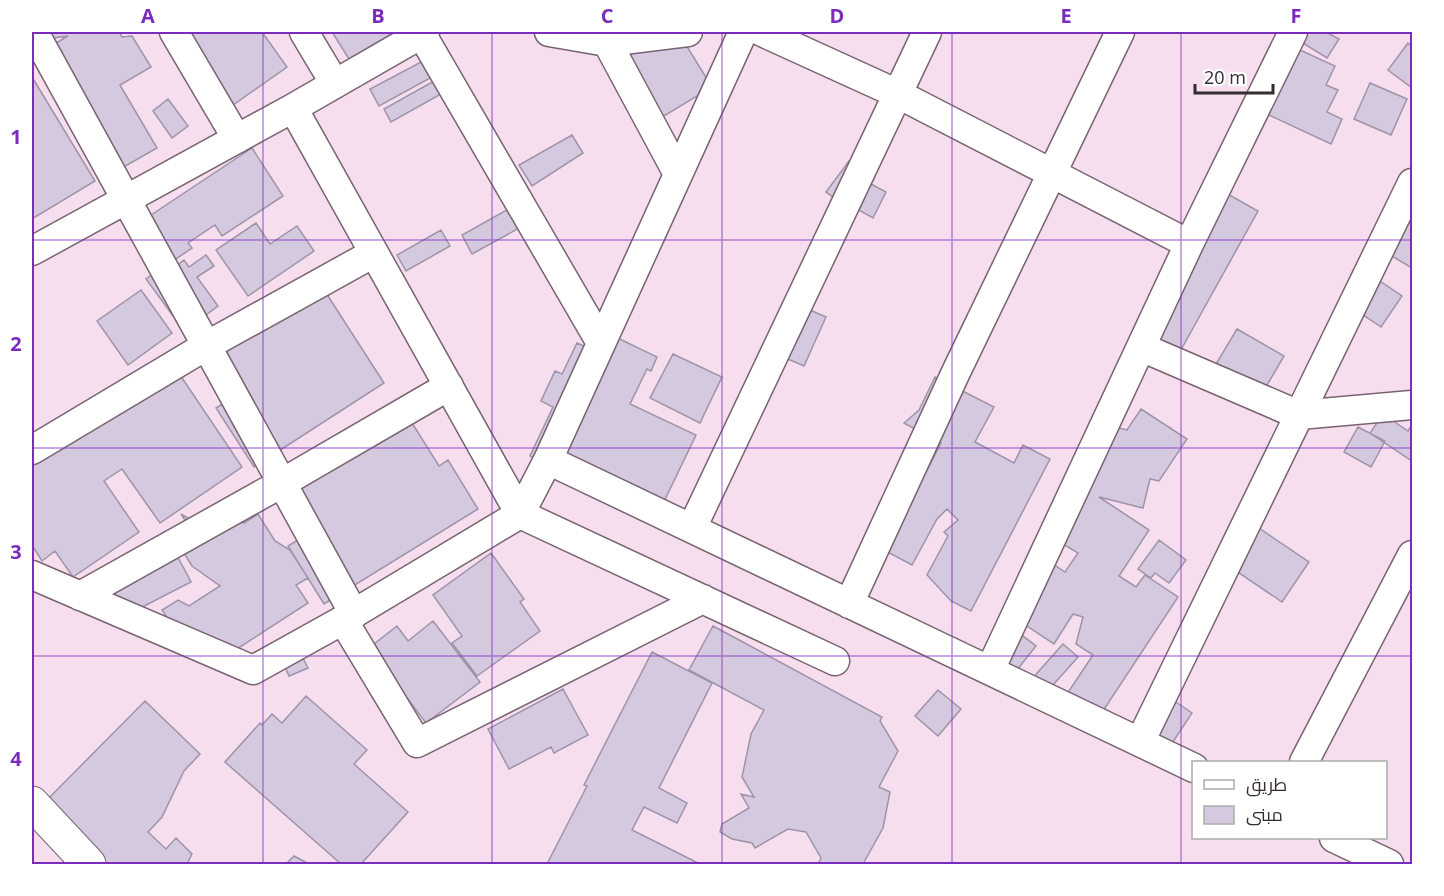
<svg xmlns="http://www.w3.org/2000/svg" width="1444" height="896" font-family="'Open Sans',Cairo,sans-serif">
  <rect width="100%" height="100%" fill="#f6deee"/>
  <path fill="#d4c9df" stroke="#9e93a8" stroke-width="1.5" d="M34,32H119L122,37L132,36L151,67L120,85L157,148L115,172L44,50L68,36L39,40Z
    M159,32H262L287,67L219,115Z
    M332,32H395L349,59Z
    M667,32H678L712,87L644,128L608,67Z
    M1296,32H1326L1339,39L1327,58L1293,37Z
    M1408,43L1412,47V88L1388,70Z
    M1287,44L1335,66L1326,85L1338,90L1327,112L1342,119L1331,144L1256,109Z
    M423,61L432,77L379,106L370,89Z
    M32,77L95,181L32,219Z
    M434,81L441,94L391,122L384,109Z
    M1370,83L1407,99L1391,135L1354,119Z
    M168,99L188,126L172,138L153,111Z
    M572,135L583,153L532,186L519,165Z
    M252,148L283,196L222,236L215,225L188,243L192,248L170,263L127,231Z
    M849,161L874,179L851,210L826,192Z
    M871,184L886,192L873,218L857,209Z
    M1217,188L1258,211L1177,357L1135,333Z
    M1412,189V268L1378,248Z
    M512,207L523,226L472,254L462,235Z
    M256,223L270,244L297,226L314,251L248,296L216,250Z
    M441,230L450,246L406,271L397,255Z
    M206,255L214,266L197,277L218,306L184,331L146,279L165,265L169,271L184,260L189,267Z
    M1362,269L1402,296L1381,327L1341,300Z
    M319,282L384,383L254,467L216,408L227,401L199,357Z
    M141,290L172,333L128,365L97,321Z
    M796,304L826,317L804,366L774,353Z
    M595,327L657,357L651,371L647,369L630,404L696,435L657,516L530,456L553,407L541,401L555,371L562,374L577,343L586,347Z
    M1237,329L1284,356L1263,392L1216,364Z
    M673,354L722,377L700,423L650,398Z
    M174,366L242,467L160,523L122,469L104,481L139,532L73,577L55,551L42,561L32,545V449Z
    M935,377L994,407L975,442L977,443L1014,463L1023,445L1050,459L971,611L951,601L927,575L948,536L944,532L958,520L947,509L937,519L912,565L878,547L906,466L924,476L941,443L904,423L919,410Z
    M402,407L439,466L448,460L478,509L324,604L288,546L301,538L271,489Z
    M1141,409L1187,439L1159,481L1150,479L1143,508L1099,497L1149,530L1119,576L1136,587L1145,575L1178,597L1103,711L1055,712L1093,655L1076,644L1083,617L1073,614L1054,644L1007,613L1044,558L1065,572L1078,553L1063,544L1111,426L1127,430Z
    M1383,414L1408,431L1412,424V461L1370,433Z
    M1358,427L1385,441L1371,467L1344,452Z
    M181,514L201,526L232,515L244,523L258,514L275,541L290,550L308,578L296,585L308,603L220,660L177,633L162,610L178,600L189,606L220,586L192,566L182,550L193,532Z
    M1250,522L1309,562L1282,602L1223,562Z
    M1159,540L1186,560L1169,583L1155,573L1151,578L1138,569Z
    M172,546L191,582L125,616L106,581Z
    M491,553L524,599L520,602L540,631L477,676L452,643L462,636L433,595Z
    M433,621L480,682L426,723L369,648L397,626L408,641Z
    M713,626L882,717L880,721L898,751L879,787L890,792L883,828L863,864H818L821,858L806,832L788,829L755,848L752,843L732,839L720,832L722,824L749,808L741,794L754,797L742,777L751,734L764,710L689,670Z
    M1015,630L1036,646L1009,680L989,665Z
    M1063,644L1078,657L1045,694L1030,681Z
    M652,652L712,683L659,788L687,803L677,823L644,807L632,830L700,864H547L587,786L584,785Z
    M303,658L308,668L289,676L285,667Z
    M563,689L588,735L554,753L551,747L509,769L488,729Z
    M938,690L961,709L938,736L915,716Z
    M1164,694L1192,713L1167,751L1139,732Z
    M306,696L367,750L354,764L408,812L361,864H341L225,762L260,723L262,725L272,714L282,723Z
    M145,701L200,754L184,771L162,817L148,832L166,849L176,838L192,854L187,864H101L41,806Z
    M294,856L309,864H310H286Z"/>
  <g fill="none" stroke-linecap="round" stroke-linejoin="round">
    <g stroke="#786371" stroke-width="31">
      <path id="minor" d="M34,32L354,614
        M174,32L237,139
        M304,32L335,84
        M549,32L607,42L688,32
        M762,32L898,94L1189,244
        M421,33L601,343
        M607,42L678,174
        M293,108L520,514L835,661
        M32,251L293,108L425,32
        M1141,347L1299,415L1412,405
        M32,450L206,346L374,253
        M548,460L1194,768
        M692,528L927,32
        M32,575L253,670L343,620L520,514L548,460L743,32
        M80,596L282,483L449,386
        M849,604L956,372L1120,32
        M343,620L417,743L703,599
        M990,670L1189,244L1293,32
        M1140,742L1412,183
        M1304,762L1412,555
        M1334,838L1389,864"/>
    </g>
    <g stroke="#786371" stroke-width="35">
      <path id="secondary" d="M32,803L89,864"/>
    </g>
    <use href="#minor" stroke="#fff" stroke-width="28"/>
    <use href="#secondary" stroke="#fff" stroke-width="33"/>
  </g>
  <path fill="none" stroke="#7b2cbf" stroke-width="1.5" stroke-opacity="0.55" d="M263,32V864M492,32V864M722,32V864M952,32V864M1181,32V864M32,240H1412M32,448H1412M32,656H1412"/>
  <rect width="1444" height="896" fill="none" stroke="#ffffff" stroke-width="66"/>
  <rect x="1192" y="761" width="195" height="78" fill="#ffffff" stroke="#aeabad" stroke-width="1.5"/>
  <rect x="1204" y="780" width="30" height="9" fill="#ffffff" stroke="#aeabad" stroke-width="1.5"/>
  <text x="1246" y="791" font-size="18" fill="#352c32">طريق</text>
  <rect x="1204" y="806" width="30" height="18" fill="#d4c9df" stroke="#aeabad" stroke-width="1.5"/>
  <text x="1246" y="821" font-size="18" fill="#352c32">مبنى</text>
  <path d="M1195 84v9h78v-9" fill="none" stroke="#352c32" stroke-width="3"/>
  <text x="1204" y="84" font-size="18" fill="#352c32" stroke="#ffffff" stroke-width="4.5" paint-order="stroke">20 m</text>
  <rect x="33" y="33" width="1378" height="830" fill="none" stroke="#7b2cbf" stroke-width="2"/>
  <g font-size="20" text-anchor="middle" font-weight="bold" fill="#7b2cbf">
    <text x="148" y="23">A</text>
    <text x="378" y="23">B</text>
    <text x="607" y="23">C</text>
    <text x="837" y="23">D</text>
    <text x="1066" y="23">E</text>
    <text x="1296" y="23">F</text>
    <text x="16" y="144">1</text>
    <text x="16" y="351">2</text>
    <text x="16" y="559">3</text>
    <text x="16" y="766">4</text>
  </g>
</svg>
